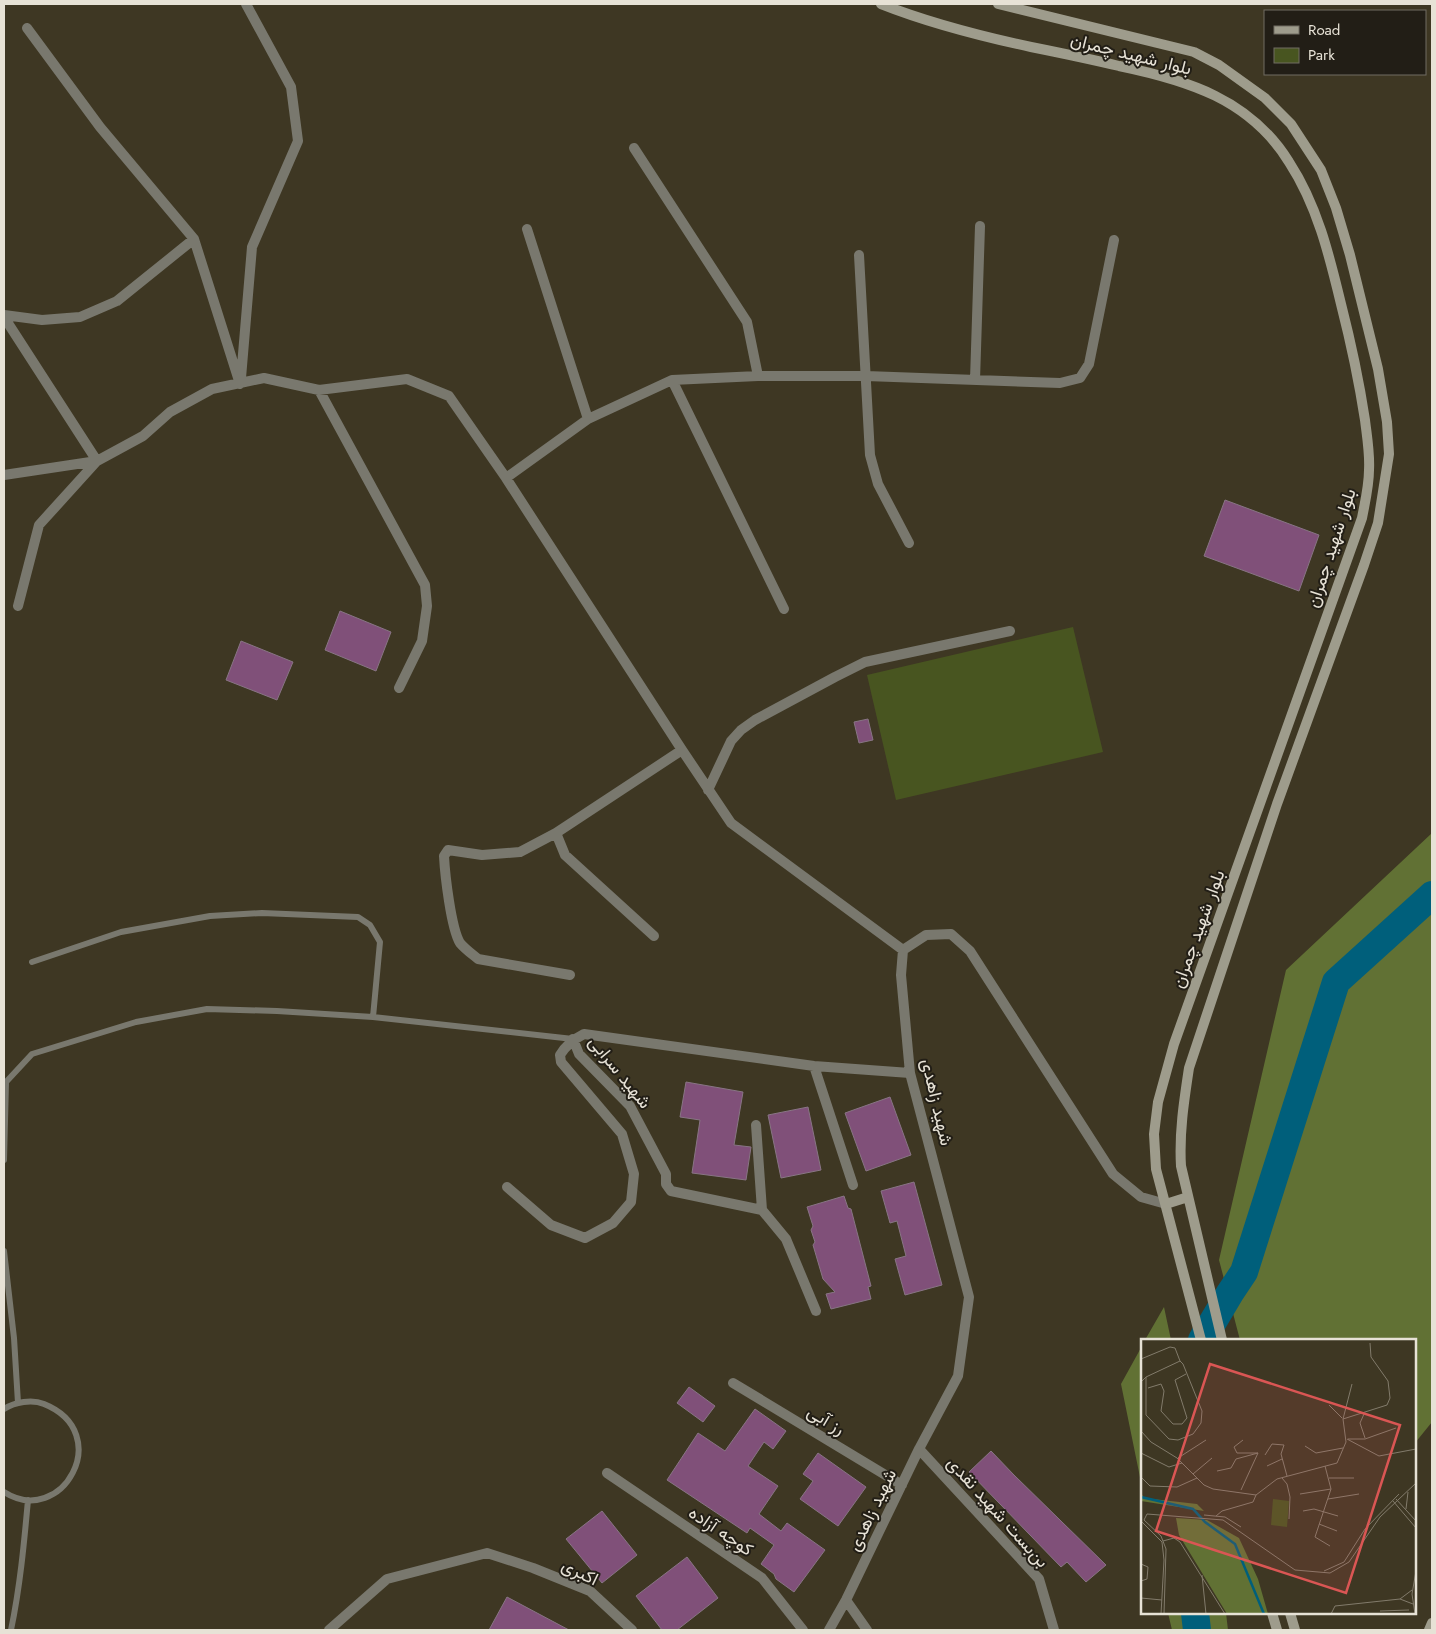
<svg xmlns="http://www.w3.org/2000/svg" width="1436" height="1634" font-family="Jost,Vazirmatn,sans-serif">
  <rect width="100%" height="100%" fill="#3e3723"/>
  <path fill="#485520" d="M1073,627L1103,752L896,800L867,675Z"/>
  <path fill="#617134" d="M1432,833V1422L1415,1443V1340H1240L1219,1260L1286,970Z
    M1164,1307L1171,1340H1145Z
    M1142,1346V1487L1121,1384Z
    M1168,1613H1226L1228,1630H1172Z"/>
  <g fill="none" stroke-linecap="round" stroke-linejoin="round">
    <path stroke="#005f7b" stroke-width="28" d="M1202,1340L1230,1293L1244,1272L1336,982L1432,895
      M1195,1613L1197,1630"/>
  </g>
  <path fill="#805079" stroke="#887584" d="M1225,500L1319,535L1299,591L1204,556Z
    M340,611L391,632L376,671L325,650Z
    M241,641L293,662L277,700L226,680Z
    M868,719L873,740L859,743L854,722Z
    M686,1082L743,1092L734,1145L751,1147L746,1180L692,1173L700,1120L680,1117Z
    M890,1097L911,1155L866,1171L845,1113Z
    M808,1107L821,1170L781,1178L768,1115Z
    M914,1182L942,1285L905,1295L895,1259L906,1256L897,1221L890,1223L881,1191Z
    M844,1196L848,1208L851,1209L871,1286L868,1287L871,1299L831,1309L826,1294L835,1292L823,1279L813,1245L815,1242L811,1230L813,1226L807,1207Z
    M689,1387L715,1406L703,1422L677,1403Z
    M755,1409L786,1431L773,1449L764,1442L748,1466L778,1486L759,1514L781,1531L787,1523L825,1550L794,1592L776,1579L774,1574L761,1564L774,1545L750,1528L747,1533L667,1480L698,1433L725,1451Z
    M991,1451L1014,1475L1106,1565L1086,1582L1067,1562L1061,1567L969,1472Z
    M818,1453L866,1487L838,1526L800,1499L813,1481L803,1474Z
    M602,1511L637,1555L602,1583L566,1539Z
    M687,1557L718,1598L677,1630H662L636,1596Z
    M507,1597L569,1630H489Z"/>
  <g fill="none" stroke-linecap="round" stroke-linejoin="round">
    <path stroke="#79786e" stroke-width="6" d="M32,962L121,932L210,916L262,913L358,917L370,925L380,942L373,1017
      M4,1160L6,1082L32,1054L136,1022L207,1009L277,1011L373,1017L573,1039
      M4,1251L14,1338L18,1403
      M4,1409C15,1402 32,1399 44,1404C116,1433 62,1529 4,1492
      M11,1630C20,1587 24,1544 28,1500"/>
    <path stroke="#79786e" stroke-width="10" d="M27,28L100,127L194,239L240,384
      M634,148L747,322L758,376
      M527,229L588,419
      M859,255L870,455L878,484L909,543
      M4,315L42,320L80,317L117,301L194,239
      M4,317L97,461L143,436L170,412L212,389L264,378L319,390L407,379L449,396L506,478L682,750L731,823L903,950
      M241,378L252,247L298,141L291,87L246,4
      M672,380L784,609
      M975,380L980,226
      M319,390L425,585L427,606L422,641L399,688
      M4,475L97,461
      M506,478L588,419L672,380L758,376H866L1060,383L1080,378L1089,364L1114,240
      M18,606L39,525L97,461
      M708,790L731,741L741,730L755,720L835,677L865,662L1010,631
      M556,833L565,855L654,936
      M570,975L478,959C472,954 465,949 460,943C451,928 445,875 444,856L448,850L482,855L520,852L556,833L682,750
      M573,1039L579,1054L630,1106L666,1174V1184L671,1191L762,1210L786,1239L816,1311
      M814,1066L853,1185
      M756,1125L762,1210
      M507,1187L551,1225L585,1238L613,1223L631,1202L634,1174L622,1134L561,1062L560,1055C566,1045 574,1039 584,1034L814,1066L910,1073
      M733,1383L902,1485
      M919,1449L1039,1579L1054,1630
      M607,1473L762,1578L803,1630
      M846,1600L867,1630
      M329,1630L387,1579L487,1553L533,1568L590,1591L632,1630
      M829,1630L846,1600L919,1449L958,1376L969,1297L910,1073L901,975L903,950L926,935L951,934L970,951L1113,1174L1141,1197L1166,1204"/>
    <path stroke="#9e9c8c" stroke-width="10" d="M881,4C929,23 980,36 1031,47C1061,53 1090,59 1119,66C1187,80 1250,99 1289,162C1317,205 1329,254 1341,304C1351,343 1359,381 1365,420C1367,437 1370,453 1369,470C1369,486 1365,502 1362,518L1174,1044L1158,1102L1154,1134L1156,1169L1201,1340
      M998,4L1194,52L1219,65L1265,98L1291,124L1321,170L1336,208L1350,255L1378,369L1387,422L1389,454L1378,523L1364,565L1277,804L1189,1068C1184,1101 1179,1133 1181,1166L1222,1340
      M1166,1204L1188,1197
      M1272,1613L1277,1630
      M1290,1613L1295,1630
      M1429,1630L1432,1623"/>
  </g>
  <g text-anchor="middle" dominant-baseline="central" stroke-width="4" stroke-linejoin="round" paint-order="stroke">
    <g font-size="18" fill="#e7e2d6" stroke="#221e16">
      <text transform="translate(1131 54) rotate(14)">بلوار شهید چمران</text>
      <text transform="translate(1331 548) rotate(-72)">بلوار شهید چمران</text>
      <text transform="translate(1198 929) rotate(-70)">بلوار شهید چمران</text>
      <text transform="translate(620 1072) rotate(51)">شهید سرابی</text>
      <text transform="translate(937 1102) rotate(77)">شهید زاهدی</text>
      <text transform="translate(826 1420) rotate(31)">رز آبی</text>
      <text transform="translate(872 1510) rotate(-64)">شهید زاهدی</text>
      <text transform="translate(998 1512) rotate(48)">بن‌بست شهید نقدی</text>
      <text transform="translate(721 1531) rotate(34)">کوچه آزاده</text>
      <text transform="translate(580 1572) rotate(26)">اکبری</text>
    </g>
  </g>
  <g transform="translate(1141 1339)">
    <rect width="275" height="275" fill="#3e3723"/>
    <path d="M132,160L148,162L146,188L130,186Z" fill="#485520"/>
    <path d="M0,154L3,159L56,165L63,172L0,162ZM35,179L66,181L98,199L117,240L127,275H86L38,196Z" fill="#617134"/>
    <path fill="none" stroke="#005f7b" stroke-width="2.5" d="M0,158L52,170L64,183L94,205L123,275"/>
    <path fill="none" stroke="#827b6b" stroke-width="1" d="M0,20L29,8L34,9L39,22M0,43L5,38L39,22L42,25L61,72L60,84L52,95L37,101L28,100L5,76V38M7,49L20,45L23,52L20,72L32,85H41L46,79L34,41L45,35M188,66L201,79M223,75L219,84L224,99M202,80L211,45M0,92L10,103L36,119L63,146L72,150L115,156L112,163L81,172L75,177M206,100L238,117L275,110M207,100H224L255,89M102,101L93,108L96,114H117M164,107L175,114L202,109M0,114L28,128L41,124M124,116L131,105L143,106L140,115L146,137M37,119L65,101M126,127L141,120M184,127L190,150L174,198L189,207M76,132L90,129L95,120L117,114M52,135L71,119M0,138L9,147L36,148L56,139M141,139L146,145L149,158L148,180M188,139H213M100,151L117,114M159,155L190,150M115,156L136,140L196,124L205,103L202,80L246,66L249,59L247,42L230,18L229,4M187,160L218,155M255,160L275,182M252,162L275,189M265,170L267,153M162,172L173,170L197,177M63,176L84,178L100,188M3,181L6,175L82,181L154,231L189,234L208,223L239,178L275,144M3,181L20,197L25,210L23,275M0,182L21,203L23,221L20,275M178,185L196,192M22,202L33,199L39,203L84,275M0,225L7,228L6,240L0,242M183,232L203,223L224,190L258,155M61,236L65,275M275,246V264M271,251L259,260L272,265M0,259L21,261M239,272L268,271M190,275L194,267L259,260M274,275L271,255L275,232"/>
    <path fill="#da5654" fill-opacity="0.15" stroke="#da5654" stroke-width="2.5" d="M69,25L259,86L205,254L15,192Z"/>
    <rect width="275" height="275" fill="none" stroke="#e7e2d6" stroke-width="2.5"/>
  </g>
  <rect width="1436" height="1634" fill="none" stroke="#e7e2d6" stroke-width="10"/>
  <rect x="1264" y="10" width="162" height="65" fill="#221e16" stroke="#716c63"/>
  <rect x="1274" y="26" width="25" height="8" fill="#9e9c8c" stroke="#716c63"/>
  <text x="1308" y="35" font-size="15" fill="#e7e2d6">Road</text>
  <rect x="1274" y="48" width="25" height="15" fill="#485520" stroke="#716c63"/>
  <text x="1308" y="60" font-size="15" fill="#e7e2d6">Park</text>
</svg>
